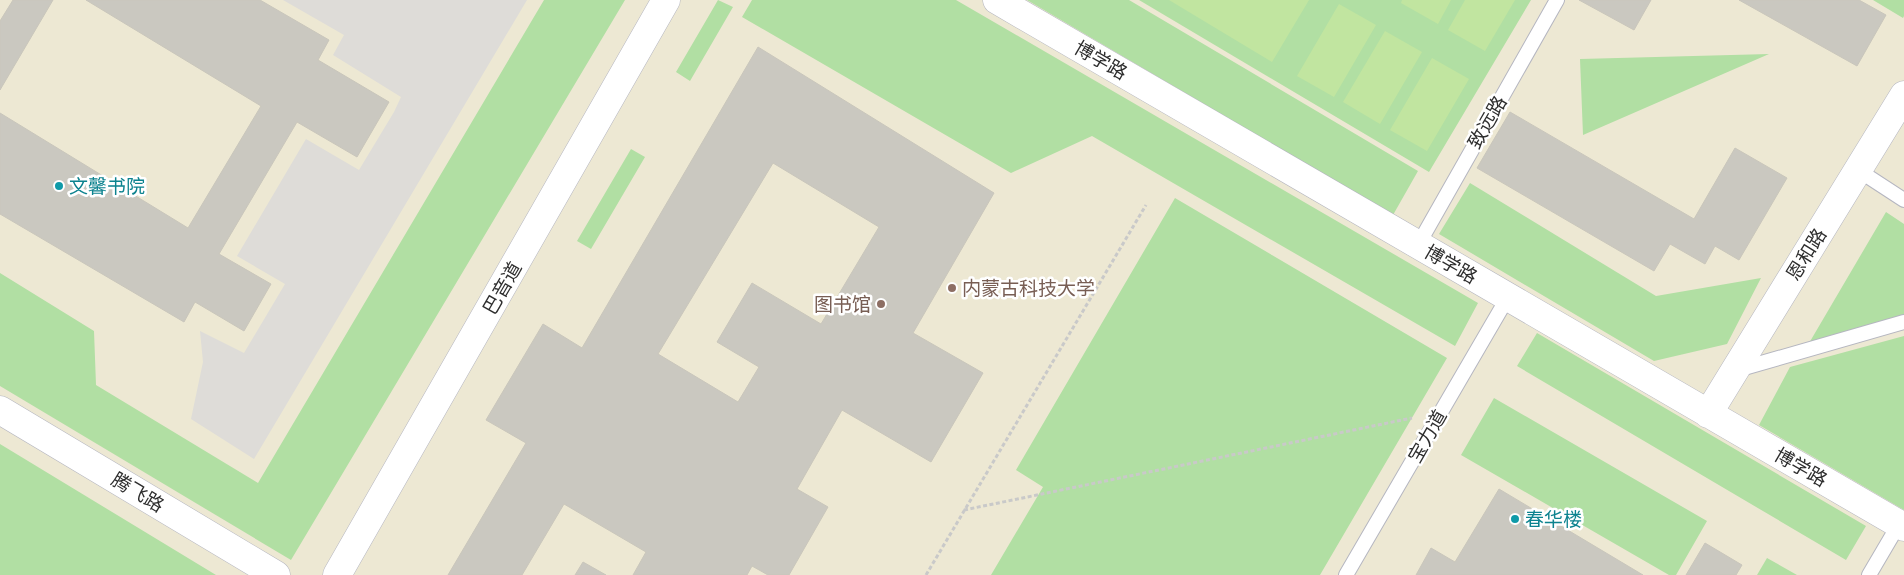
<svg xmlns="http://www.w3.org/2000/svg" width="1904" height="575" font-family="Mulish,'Noto Sans SC',sans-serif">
  <rect width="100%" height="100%" fill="#eeeae2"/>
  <path fill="#ede8d3" d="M0,0H1904V575H0Z"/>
  <path fill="#b1dfa3" d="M544,0H625L291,560L0,386V273L94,331L96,385L258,483Z
    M718,0L733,7L690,81L676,72Z
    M752,0H956L1478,303L1455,346L1092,136L1011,173L742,17Z
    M1027,0H1129L1418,171L1393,215Z
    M1139,0H1531L1429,172Z
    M1873,0H1904V16L1903,18Z
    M1769,54L1583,135L1580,59Z
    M631,149L645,157L591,249L577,241Z
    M1470,183L1656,296L1761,278L1727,344L1654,361L1439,234Z
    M1175,198L1447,358L1320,575H991L1043,487L1016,470Z
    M1886,212L1904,224V322L1805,350Z
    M1537,333L1866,526L1846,560L1517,366Z
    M1904,336V510L1759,425L1790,367Z
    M1494,398L1707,521L1676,575H1669L1461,455Z
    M0,444L216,575H0Z
    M1767,558L1797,575H1757Z"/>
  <path fill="#c1e5a0" d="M1169,0H1309L1272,62Z
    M1402,0H1451L1438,24L1401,3Z
    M1465,0H1515L1485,51L1448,30Z
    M1339,4L1376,25L1334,97L1297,76Z
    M1385,31L1422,52L1380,124L1343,102Z
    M1432,58L1469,79L1427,151L1390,130Z"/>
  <path fill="#dedcd8" d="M283,0H527L254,459L191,419L203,362L200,331L244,353L285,284L237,256L306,139L359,170L394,112L401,97L333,55L344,35Z"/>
  <path fill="#cac8c0" stroke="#c9c6bb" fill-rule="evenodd" d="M13,0H53L0,90V21Z
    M86,0H260L329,40L318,60L389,102L357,157L297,122L219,254L271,284L244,331L195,302L184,322L0,214V113L188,228L261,106Z
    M1579,0H1651L1634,30Z
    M1739,0H1859L1886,15L1857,66Z
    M758,47L994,193L913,333L983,373L931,462L842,410L797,489L828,507L789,575H768L752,566L747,575H633L646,552L564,504L522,575H448L526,443L486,420L543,324L582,348ZM773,163L879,227L821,324L752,283L717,342L759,367L738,402L658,354Z
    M1510,112L1694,219L1735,148L1787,178L1739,260L1715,246L1705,264L1670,244L1654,271L1477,168Z
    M1499,489L1643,575H1416L1431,548L1455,562Z
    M1705,543L1742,565L1736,575H1686Z
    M583,562L606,575H575Z"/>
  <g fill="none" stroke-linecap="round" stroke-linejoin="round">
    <g stroke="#b5b6c0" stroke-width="16">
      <path id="lane" d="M1858,170L1904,200
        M1418,245L1557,0
        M1737,370L1904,322
        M1346,575L1508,297
        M1869,575L1899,524"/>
    </g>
    <g stroke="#b5b6c0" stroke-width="29">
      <path id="street" d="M997,0L1904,527
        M0,410L276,575
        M1708,414L1904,95
        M337,575L666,0"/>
    </g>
    <path stroke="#c9c9c9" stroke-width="3" stroke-dasharray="4 2.5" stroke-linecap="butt" d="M964,510L1412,418
      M926,575L1146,205"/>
    <use href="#lane" stroke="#fff" stroke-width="14"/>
    <use href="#street" stroke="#fff" stroke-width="28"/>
  </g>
  <g fill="#0f9aa8" stroke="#fff" stroke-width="2">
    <circle cx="59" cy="186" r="5"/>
    <circle cx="1515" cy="519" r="5"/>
  </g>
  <g fill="#8d6e63" stroke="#fff" stroke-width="2">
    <circle cx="952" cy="288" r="5"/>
    <circle cx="881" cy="304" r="5"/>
  </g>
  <g text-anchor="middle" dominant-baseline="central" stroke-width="5" stroke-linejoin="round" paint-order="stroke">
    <g font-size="19" fill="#2e2e2e" stroke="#fff">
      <text transform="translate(1101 60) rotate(30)">博学路</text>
      <text transform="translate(1487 122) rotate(-60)">致远路</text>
      <text transform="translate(1806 254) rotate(-58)">恩和路</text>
      <text transform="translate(1451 264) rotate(30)">博学路</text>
      <text transform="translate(502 288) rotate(-60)">巴音道</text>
      <text transform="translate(1427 436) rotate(-60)">宝力道</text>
      <text transform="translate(1801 467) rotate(30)">博学路</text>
      <text transform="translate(138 492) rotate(31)">腾飞路</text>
    </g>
    <g font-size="19" fill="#0d838f" stroke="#fff" text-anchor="start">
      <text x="69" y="186">文馨书院</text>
      <text x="1525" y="519">春华楼</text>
    </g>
    <g font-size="19" fill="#785e54" stroke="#fff" text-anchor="start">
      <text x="962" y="288">内蒙古科技大学</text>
      <text x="871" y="304" text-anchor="end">图书馆</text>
    </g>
  </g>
</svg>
